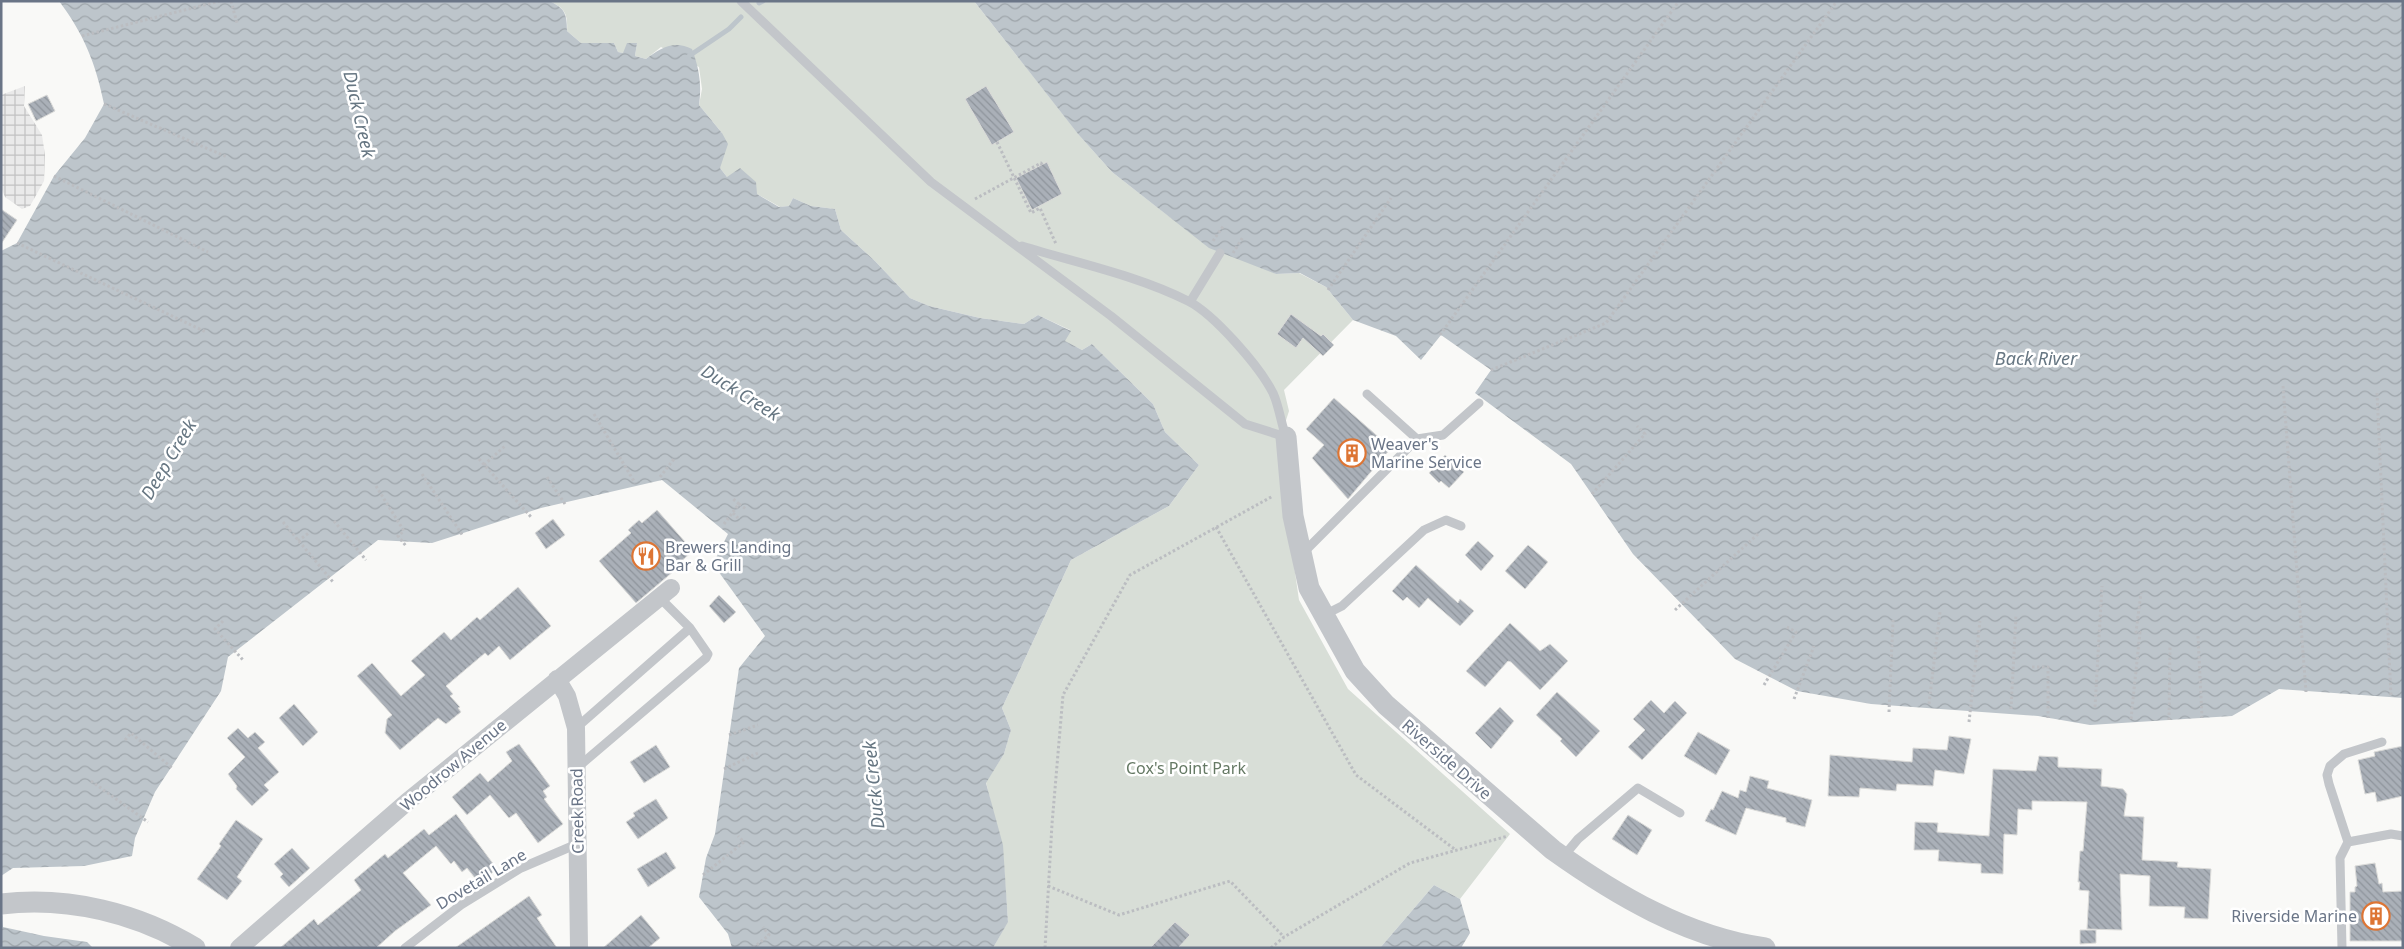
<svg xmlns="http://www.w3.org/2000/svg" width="2404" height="949" font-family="'Noto Sans',sans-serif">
  <defs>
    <pattern id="industrial-grid" width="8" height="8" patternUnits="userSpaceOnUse" patternTransform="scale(1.25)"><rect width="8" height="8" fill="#eaeaea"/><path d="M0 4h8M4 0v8" fill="none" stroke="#c2c2c3"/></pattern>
    <pattern id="water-waves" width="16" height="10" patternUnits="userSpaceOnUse" patternTransform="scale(1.25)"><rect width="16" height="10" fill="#bdc5cb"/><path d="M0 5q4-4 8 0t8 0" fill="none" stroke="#9ea5aa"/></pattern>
    <pattern id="building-back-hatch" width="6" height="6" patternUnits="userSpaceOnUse" patternTransform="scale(1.25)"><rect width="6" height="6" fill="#aab0b8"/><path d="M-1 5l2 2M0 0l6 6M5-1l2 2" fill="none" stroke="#8e949b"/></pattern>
  </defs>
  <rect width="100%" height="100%" fill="#f9f9f7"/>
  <path fill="url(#industrial-grid)" d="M25,86L24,106L42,135L45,155L44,181L30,206L22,209L5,197L1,187V95Z"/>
  <path fill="#d8ded7" d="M549,1H974L1079,135L1112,172L1171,218L1276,274L1299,273L1326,287L1353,320L1284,390L1289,411L1277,448L1299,600L1348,689L1510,834L1460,899L1434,885L1380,948H993L1008,921L1003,855L986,782L1004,754L1011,730L1002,708L1071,560L1169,506L1199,465L1165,432L1153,404L1092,344L1082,350L1064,341L1070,330L1038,315L1024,324L980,318L929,306L910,298L875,261L841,230L835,209L811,206L793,198L789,206L780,207L727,177L720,168L722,133L699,105L702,89L699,67L661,47L646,59L635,56L637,43L623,53L618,52L614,43H581L567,31C568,14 565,8 549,1Z"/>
  <path fill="url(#water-waves)" d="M59,1H549C565,8 567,14 567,31L581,43H614L618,52L623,53L627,43H637L635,56L646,59C661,48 674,40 692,49C699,68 702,84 699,105L722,133L728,144L720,168L727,177L740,168L756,182L757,194L779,207L789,206L793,198L811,206L835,209L841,230L875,261L910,298L929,306L980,318L1024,324L1038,315L1071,331L1065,341L1082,350L1092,344L1153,404L1165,432L1199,465L1169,506L1071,560L1002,708L1011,730L1004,754L986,783L1003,845L1008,922L993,948H732L728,934L699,897L706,858L715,834L739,668L765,636L713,564L728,534L662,480L541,508L432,543L378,540L228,657L221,691L155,792L135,838L132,856L84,866L13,868L1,876V251L17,243L54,176L85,138L104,104C96,64 84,34 59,1Z
    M974,1H2403V698L2279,689L2232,716L2090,725L2038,716L1871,704L1797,691L1735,659L1633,554L1571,464L1475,393L1491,370L1441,335L1421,360L1396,336L1353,320L1326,287L1300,273L1276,274L1209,248L1112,172L1078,134Z
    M1434,885L1460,899L1470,933L1461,948H1380Z
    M1,892L3,927L44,936L87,942L93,948H1Z"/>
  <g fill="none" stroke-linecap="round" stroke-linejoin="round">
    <path stroke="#bdc5cb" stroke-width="5" d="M759,3L763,1
      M689,56L729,29L741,17"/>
  </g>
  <path fill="url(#building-back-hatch)" stroke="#dbdbd9" d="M986,86L1014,132L992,145L965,99Z
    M47,95L55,111L36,121L28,104Z
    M1047,162L1062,194L1032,210L1016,178Z
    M1,209L17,220L1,244Z
    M1291,314L1321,336L1323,334L1334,345L1323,356L1303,338L1296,348L1277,334Z
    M1334,398L1391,448L1348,499L1312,458L1324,445L1306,429Z
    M1445,455L1464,472L1449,488L1441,481L1439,483L1429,473Z
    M657,510L693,551L679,563L681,565L636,603L599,561L631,533L628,530L639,520L642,523Z
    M553,519L565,535L546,549L535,533Z
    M1478,541L1494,556L1481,571L1465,555Z
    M1528,545L1548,562L1525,589L1505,571Z
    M1416,565L1458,603L1460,599L1474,611L1460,626L1428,598L1419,608L1407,597L1403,601L1392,591Z
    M518,587L551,626L510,660L499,646L488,656L485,653L446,686L453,694L450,696L460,707L458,708L461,712L446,724L438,718L400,750L385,733L387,719L392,715L357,676L372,663L401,696L425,675L411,661L444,632L451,640L477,617L480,620Z
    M719,595L736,612L724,623L709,606Z
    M1510,623L1540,651L1550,644L1568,661L1540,690L1511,662L1508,661L1485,687L1466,671Z
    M1557,692L1600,731L1576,757L1560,741L1562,739L1536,715Z
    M1651,700L1664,713L1675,701L1687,713L1642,760L1628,747L1645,730L1633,719Z
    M294,704L318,732L303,746L279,718Z
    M1500,707L1514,721L1491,749L1475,733Z
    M238,728L248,738L255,732L265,742L258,748L279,772L264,785L269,790L252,806L236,789L237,786L228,774L245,757L227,738Z
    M1698,732L1730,750L1716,775L1684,756Z
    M1949,736L1971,739L1964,774L1935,770L1933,786L1897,784L1896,791L1860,788L1859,797L1828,796L1830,755L1912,762L1913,748L1947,750Z
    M519,744L550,786L543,791L547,797L544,799L563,824L538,843L516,813L509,818L490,795L467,815L452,797L480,773L488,782L512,761L506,752Z
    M656,745L670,767L644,783L630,762Z
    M2403,746V796L2377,802L2375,792L2365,794L2358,760L2375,756L2374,752Z
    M2039,756L2058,757V767L2102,769L2101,786L2123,789L2127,794L2124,816L2144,817L2142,860L2178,862L2177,867L2211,869L2208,919L2184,918L2185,907L2149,906L2150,876L2120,874L2122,930L2087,929L2089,891L2079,890L2080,882H2078L2080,851H2083L2087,802L2032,801V810L2018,809L2017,835L2004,834L2003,874L1981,873V864L1938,861L1939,850H1914L1915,822L1938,823L1937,832L1989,836L1993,769L2036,771Z
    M1750,776L1769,781L1767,788L1812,800L1805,827L1786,822V818L1746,808L1736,835L1705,821L1711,809L1713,810L1722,791L1738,798L1740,790L1746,792Z
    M656,799L668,818L638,839L626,822L635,816L633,813Z
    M456,814L497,869L479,883L467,868L462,872L454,861L451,864L436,846L403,873L431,905L395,931L376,948H280L314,919L318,925L361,890L354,880L385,854L388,858L424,829L429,835Z
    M1628,815L1652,830L1637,855L1612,839Z
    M236,820L263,839L237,877L242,881L227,900L197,879L221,846L219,844Z
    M292,848L310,868L289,887L280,877L283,874L274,864Z
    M666,852L676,868L648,887L637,869Z
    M2375,863L2379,884L2382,883L2383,892L2403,891V941H2350V892H2355V887L2357,886L2355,866Z
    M529,896L542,915L537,918L557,948H455Z
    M641,915L660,938L648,948H603Z
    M1175,922L1190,935L1178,948H1150Z
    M2080,930H2096V943L2080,944Z"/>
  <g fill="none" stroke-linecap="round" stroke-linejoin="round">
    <path stroke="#bbbdc1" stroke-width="3" stroke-dasharray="2.5 2.5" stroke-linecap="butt" d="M231,1L237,23
      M82,36L220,1
      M104,104L227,157
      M997,142L1031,213L1040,208L1056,244
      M54,176L208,252
      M975,199L1041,163L1042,165
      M1213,241L1224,225
      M17,243L206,332
      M1233,253L1243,237
      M1328,290L1391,198
      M1440,335L1679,1
      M1491,370L1606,323L1837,1
      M2283,386L2306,692
      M2377,393L2391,697
      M594,414L635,483
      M479,459L531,517
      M484,465L506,445
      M422,474L463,536
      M547,477L565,504
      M660,477L674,459
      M376,486L404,531L398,536L406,546
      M1592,494L1645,434L1637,426
      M739,504L746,509
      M733,513L738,518
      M334,521L366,560
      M283,522L333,582
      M724,524L739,504L732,498
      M1216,527L1356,775L1457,851
      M298,541L310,532
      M1675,610L1758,534
      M223,621L215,629L243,660
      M2198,636L2202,718
      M2032,667H2048V718
      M1764,685L1796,632L1787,627
      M1794,699L1814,646
      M1929,704L1940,612
      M2095,707L2102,586
      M2011,709L2016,615
      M1889,712L1893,620
      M2131,719L2140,632H2136L2141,593
      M2169,720L2170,647
      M1969,722L1980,621
      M729,735L758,725
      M125,740L131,733L172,768
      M724,769L758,753
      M91,781L148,822
      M703,875L744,842L738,836
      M1048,886L1119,915L1230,881L1284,937
      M753,948L769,935L763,927
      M1045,948L1052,824L1063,695L1130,575L1273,496
      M1271,948L1284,937L1410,863L1508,836"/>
    <path stroke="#c3c6ca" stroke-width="9" d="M741,1L931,182L1111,316L1245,424L1286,437
      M1022,246C1077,263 1136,275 1188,301C1214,314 1260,367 1273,393C1279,406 1281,423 1286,437
      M1190,302L1220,253
      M1417,439L1443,435L1479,403
      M1302,554L1417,439L1367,394
      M1324,615L1342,606L1424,530L1446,520L1461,526
      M576,728L690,628
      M578,767L706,658L708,654L690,628L660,598
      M2348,842L2391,834L2403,836
      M1563,857L1578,839L1638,788L1680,813
      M405,948L461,905L521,868L577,844
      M2342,948L2340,858L2348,842L2329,784L2327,775L2330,766L2344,754L2382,742"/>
    <path stroke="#c3c6ca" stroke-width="18" d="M557,679L567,696L576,728L579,948
      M239,948L407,802L671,588"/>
    <path stroke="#c3c6ca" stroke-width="21" d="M1286,437L1293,516L1309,588L1355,671L1386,705L1553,850C1616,895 1687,937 1765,948
      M1,904C68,896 138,913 195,948"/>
  </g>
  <defs>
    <g id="building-ring" transform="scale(1.4375)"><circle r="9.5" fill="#fff" stroke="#dd7534" stroke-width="1.5"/><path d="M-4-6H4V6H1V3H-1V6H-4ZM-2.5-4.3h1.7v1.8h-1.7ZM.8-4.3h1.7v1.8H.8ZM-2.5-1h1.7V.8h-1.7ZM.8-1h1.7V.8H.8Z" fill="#dd7534"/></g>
    <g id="restaurant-ring" transform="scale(1.4375)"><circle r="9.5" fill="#fff" stroke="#dd7534" stroke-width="1.5"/><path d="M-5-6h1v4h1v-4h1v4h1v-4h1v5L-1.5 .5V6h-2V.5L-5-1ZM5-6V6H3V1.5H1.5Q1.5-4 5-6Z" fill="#dd7534"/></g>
  </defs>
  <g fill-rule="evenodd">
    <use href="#building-ring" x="1352" y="453"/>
    <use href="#restaurant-ring" x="646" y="556"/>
    <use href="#building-ring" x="2376" y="916"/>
  </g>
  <g text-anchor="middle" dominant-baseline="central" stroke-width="5" stroke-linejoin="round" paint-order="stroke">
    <g font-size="16" fill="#6a7587" stroke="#fff" text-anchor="start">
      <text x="1371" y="444">Weaver's<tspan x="1371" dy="18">Marine Service</tspan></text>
      <text x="665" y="547">Brewers Landing<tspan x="665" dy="18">Bar &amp; Grill</tspan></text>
      <text x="2357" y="916" text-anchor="end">Riverside Marine</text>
    </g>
    <g font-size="16" fill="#6a7587" stroke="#fff">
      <text transform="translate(1447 759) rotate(41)">Riverside Drive</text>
      <text transform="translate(453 765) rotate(-40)">Woodrow Avenue</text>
      <text transform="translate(577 811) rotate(-91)">Creek Road</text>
      <text transform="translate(481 879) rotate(-31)">Dovetail Lane</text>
    </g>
    <g font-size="16" fill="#657964" stroke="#fff">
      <text x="1186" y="768">Cox's Point Park</text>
    </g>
    <g font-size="18" font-style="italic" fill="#667682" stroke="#fff">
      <text transform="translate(360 114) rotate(77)">Duck Creek</text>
      <text x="2036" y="358">Back River</text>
      <text transform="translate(741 392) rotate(32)">Duck Creek</text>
      <text transform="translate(168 459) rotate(-59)">Deep Creek</text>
      <text transform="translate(873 785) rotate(-96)">Duck Creek</text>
    </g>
  </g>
  <rect width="2404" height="949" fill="none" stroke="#6a7587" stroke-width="5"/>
</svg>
